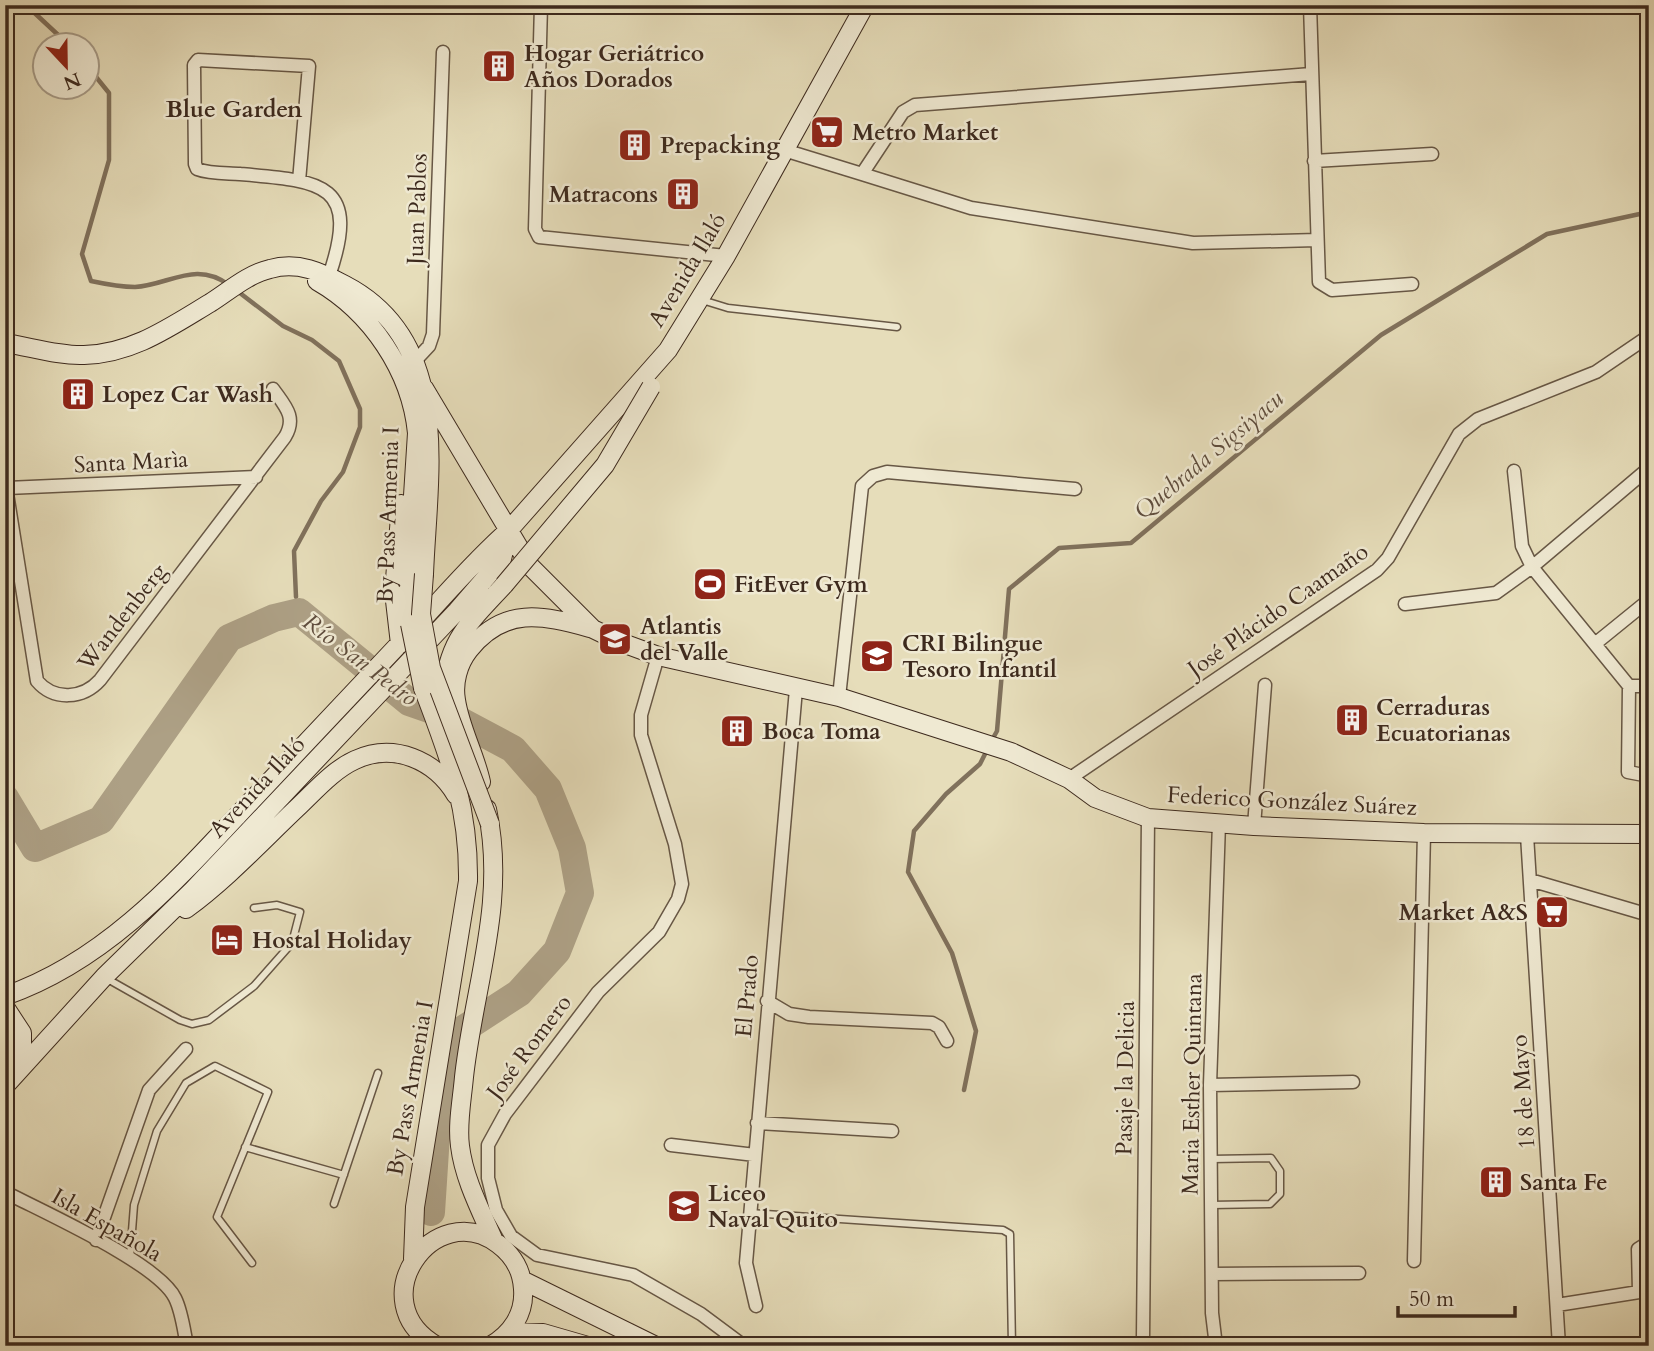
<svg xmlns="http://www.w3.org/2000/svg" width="1654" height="1351" font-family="Cardo,serif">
  <rect width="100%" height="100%" fill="#e6ddba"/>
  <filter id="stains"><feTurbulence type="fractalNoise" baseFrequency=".00286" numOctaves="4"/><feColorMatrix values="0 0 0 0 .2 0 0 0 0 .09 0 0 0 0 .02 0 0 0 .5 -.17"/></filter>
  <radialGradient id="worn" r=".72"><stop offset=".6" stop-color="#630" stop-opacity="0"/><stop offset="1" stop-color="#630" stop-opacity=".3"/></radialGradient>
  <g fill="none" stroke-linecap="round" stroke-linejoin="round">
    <path stroke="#80715c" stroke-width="4.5" d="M26,5L70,46
      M88,67L109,93V160L82,254L91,281C105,284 120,287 135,287C169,285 196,260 229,285
      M236,290L283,326L312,340L339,361L360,409V427L343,472L321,501L294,551L296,597
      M992,740L997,731L1009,589L1059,548L1131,543L1381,335L1547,234L1649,212
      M964,1090L976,1031L952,953L908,872L914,831L946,794L980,764L988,748"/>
    <path stroke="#ada085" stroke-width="28" d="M5,798L35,848L101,820L229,638L274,618L299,612L409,702L455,718L513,749L548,789L572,848L580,893L557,951L519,993L459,1032L438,1104L431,1212"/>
    <g stroke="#675745" stroke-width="9">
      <path id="lane" d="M702,300L728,308L897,327
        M104,977L180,1020L192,1024L209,1020L254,986L292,943L300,912L277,905L254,908
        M245,1147L344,1175
        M1211,1159L1271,1158L1280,1171V1194L1270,1204L1211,1205
        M334,1204L378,1073
        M750,1213L1003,1230L1010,1234L1012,1346
        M130,1257L134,1205L157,1131L186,1083L215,1066L268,1092L217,1217L252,1263"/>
    </g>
    <g stroke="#675745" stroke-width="15">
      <path id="street" d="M541,5L535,229L539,237L726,256
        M1310,5L1319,282L1332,290L1412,284
        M1311,74L915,105L903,112L862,174L971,208L1193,243L1317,240
        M784,150L862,174
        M1314,161L1432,154
        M299,181L309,66L198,60L194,65L195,164L197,169C210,174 226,173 240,174C322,181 361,183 329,276
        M415,361L429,346L433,334L443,52
        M1514,471L1522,546L1532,567L1629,686L1628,772L1649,776
        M5,481L37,681C54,701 83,699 100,680L285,437C297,417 285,406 273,389
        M7,488L256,477
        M1405,604L1496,593L1532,567L1649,468
        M1596,643L1649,600
        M658,656L641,715V735L675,844L682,884L678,899L659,932L598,992L505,1114L488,1145V1178L496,1210L511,1236L537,1255L633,1275L701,1314L744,1346
        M1629,686H1649
        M839,697L862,486L873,476L887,472L1075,489
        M1069,779L1377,570L1388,558L1459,434L1478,419L1596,372L1649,336
        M1254,826L1265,685
        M1527,835L1559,1346
        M1530,880L1649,915
        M767,1001L789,1014L809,1017L932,1023L939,1027L947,1041
        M1210,1085L1353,1082
        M757,1123L892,1131
        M671,1145L755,1155
        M5,1192C43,1212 158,1263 175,1298C182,1312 184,1331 187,1346
        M96,1240L149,1090L186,1049
        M1414,1261L1424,833
        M1212,1274L1359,1273
        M1557,1305L1639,1292L1638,1249L1649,1242
        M756,1306L746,1263L796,689
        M1143,1338L1148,818
        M1216,1346L1212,1313L1210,1085L1219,823"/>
    </g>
    <g stroke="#3d2a1e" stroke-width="20">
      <path id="secondary" d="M317,281C371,312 411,371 417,433L408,574L410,624
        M5,343C31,347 58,356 84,355C132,354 170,327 210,303C229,291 248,274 270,269C298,261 321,272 345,285C454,342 428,473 424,574
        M424,388L530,566L593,629L620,642L658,656L839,697L1011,752L1069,779L1095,798L1148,818L1254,826L1424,833L1649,834
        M400,644L394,592L401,504
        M442,699C448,640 466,626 504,585
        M481,782C475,754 460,728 456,700C453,683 458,664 469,650C504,606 542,615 590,628
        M487,809C507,902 474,986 464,1077C462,1100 457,1124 460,1146C464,1179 481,1211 494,1241
        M186,909C227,879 261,842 297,808C315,791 333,770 355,760C394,742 435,760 456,795
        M5,996C101,963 171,887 238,815C293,757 348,699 402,641C438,604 470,564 509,530L668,350L726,256L865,5
        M5,1007L22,1033V1066
        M5,1086L104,977L193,890L457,611L502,559L509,530
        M413,1259L415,1207L468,881C469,805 449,757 423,688
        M522,1280L656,1346
        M508,1332L543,1333L588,1346
        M437,1346C359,1302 434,1196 498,1244C513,1255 522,1271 523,1289C525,1314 511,1334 490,1346"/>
    </g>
    <use href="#lane" stroke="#efe9d2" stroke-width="6"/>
    <use href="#street" stroke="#efe9d2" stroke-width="12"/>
    <use href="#secondary" stroke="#efe9d2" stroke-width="18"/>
    <g stroke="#3d2a1e" stroke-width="20" stroke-linecap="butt">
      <path id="secondary-bridge" d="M424,574L421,614L431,668L490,824
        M504,585L605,465L651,387
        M410,624L423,688"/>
    </g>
    <use href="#secondary-bridge" stroke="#efe9d2" stroke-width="18"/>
  </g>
  <defs>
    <g id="building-square" transform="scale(1.75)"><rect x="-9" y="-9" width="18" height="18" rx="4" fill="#8f2418" stroke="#efe9d2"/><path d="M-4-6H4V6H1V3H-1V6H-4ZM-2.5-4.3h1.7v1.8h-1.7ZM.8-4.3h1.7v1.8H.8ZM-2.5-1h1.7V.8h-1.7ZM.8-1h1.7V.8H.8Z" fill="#fff"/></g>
    <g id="supermarket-square" transform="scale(1.75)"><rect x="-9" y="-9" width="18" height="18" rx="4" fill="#8f2418" stroke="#efe9d2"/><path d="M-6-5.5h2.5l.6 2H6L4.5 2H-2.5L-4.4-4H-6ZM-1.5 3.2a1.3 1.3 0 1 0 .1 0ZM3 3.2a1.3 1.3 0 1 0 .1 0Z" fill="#fff"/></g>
    <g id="stadium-square" transform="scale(1.75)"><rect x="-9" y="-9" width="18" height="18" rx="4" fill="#8f2418" stroke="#efe9d2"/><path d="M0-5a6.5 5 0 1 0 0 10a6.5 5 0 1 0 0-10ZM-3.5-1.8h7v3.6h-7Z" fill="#fff"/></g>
    <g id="university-square" transform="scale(1.75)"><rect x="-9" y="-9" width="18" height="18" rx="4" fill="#8f2418" stroke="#efe9d2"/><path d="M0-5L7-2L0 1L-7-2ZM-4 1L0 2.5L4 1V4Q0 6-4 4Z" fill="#fff"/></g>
    <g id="school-square" transform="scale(1.75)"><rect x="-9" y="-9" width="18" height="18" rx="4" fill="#8f2418" stroke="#efe9d2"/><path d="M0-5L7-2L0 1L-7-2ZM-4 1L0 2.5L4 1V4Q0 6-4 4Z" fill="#fff"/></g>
    <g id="hotel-square" transform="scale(1.75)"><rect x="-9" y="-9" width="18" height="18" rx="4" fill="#8f2418" stroke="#efe9d2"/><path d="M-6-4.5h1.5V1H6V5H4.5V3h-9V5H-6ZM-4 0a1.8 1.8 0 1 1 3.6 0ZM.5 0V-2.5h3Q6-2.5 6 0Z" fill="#fff"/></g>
  </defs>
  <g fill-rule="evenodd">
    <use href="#building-square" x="499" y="66"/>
    <use href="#supermarket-square" x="827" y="132"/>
    <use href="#building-square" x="635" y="145"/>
    <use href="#building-square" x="683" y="194"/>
    <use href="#building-square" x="78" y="394"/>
    <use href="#stadium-square" x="710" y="584"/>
    <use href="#university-square" x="615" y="639"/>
    <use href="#school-square" x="877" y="656"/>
    <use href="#building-square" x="1352" y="720"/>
    <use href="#building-square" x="737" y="731"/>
    <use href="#supermarket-square" x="1552" y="912"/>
    <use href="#hotel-square" x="227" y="940"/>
    <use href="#building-square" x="1496" y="1182"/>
    <use href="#school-square" x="684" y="1206"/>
  </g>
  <g text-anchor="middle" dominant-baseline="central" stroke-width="5" stroke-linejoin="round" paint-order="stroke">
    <g font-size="23" font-weight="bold" fill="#3d2a1e" stroke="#efe9d2" text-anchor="start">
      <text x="524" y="53">Hogar Geriátrico<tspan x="524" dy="26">Años Dorados</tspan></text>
      <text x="852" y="132">Metro Market</text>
      <text x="660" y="145">Prepacking</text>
      <text x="658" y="194" text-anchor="end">Matracons</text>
      <text x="102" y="394">Lopez Car Wash</text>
      <text x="734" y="584">FitEver Gym</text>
      <text x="640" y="626">Atlantis<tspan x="640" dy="26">del Valle</tspan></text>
      <text x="902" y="643">CRI Bilingue<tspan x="902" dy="26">Tesoro Infantil</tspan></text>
      <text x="1376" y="707">Cerraduras<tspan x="1376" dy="26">Ecuatorianas</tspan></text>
      <text x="762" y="731">Boca Toma</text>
      <text x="1528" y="912" text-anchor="end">Market A&amp;S</text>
      <text x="252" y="940">Hostal Holiday</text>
      <text x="1520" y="1182">Santa Fe</text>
      <text x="708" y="1193">Liceo<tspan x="708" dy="26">Naval Quito</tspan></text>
    </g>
    <g font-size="23" fill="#3d2a1e" stroke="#efe9d2">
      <text transform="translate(417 209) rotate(-88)">Juan Pablos</text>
      <text transform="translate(687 270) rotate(-59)">Avenida Ilaló</text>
      <text transform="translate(131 462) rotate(-3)">Santa Marìa</text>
      <text transform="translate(388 515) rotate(-88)">By Pass Armenia I</text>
      <text transform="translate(1278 610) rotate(-35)">José Plácido Caamaño</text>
      <text transform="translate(122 617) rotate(-52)">Wandenberg</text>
      <text transform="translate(257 787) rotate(-47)">Avenida Ilaló</text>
      <text transform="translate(1292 801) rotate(3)">Federico González Suárez</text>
      <text transform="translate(747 996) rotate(-85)">El Prado</text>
      <text transform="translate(529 1047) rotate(-53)">José Romero</text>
      <text transform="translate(1125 1078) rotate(-89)">Pasaje la Delicia</text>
      <text transform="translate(1192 1084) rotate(-89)">Maria Esther Quintana</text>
      <text transform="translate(410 1088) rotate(-80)">By Pass Armenia I</text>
      <text transform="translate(1523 1092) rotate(-94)">18 de Mayo</text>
      <text transform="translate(107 1225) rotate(30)">Isla Española</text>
    </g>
    <g font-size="24" font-weight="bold" fill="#3d2a1e" stroke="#efe9d2">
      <text x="234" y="109">Blue Garden</text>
    </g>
    <g font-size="24" font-style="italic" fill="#5f4d3d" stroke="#efe9d2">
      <text transform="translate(1209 455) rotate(-40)">Quebrada Sigsiyacu</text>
      <text transform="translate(360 660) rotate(37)">Río San Pedro</text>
    </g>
  </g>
  <rect width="1654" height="1351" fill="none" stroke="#e6ddba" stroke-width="28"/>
  <rect x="7" y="7" width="1640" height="1337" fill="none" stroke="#3d2a1e" stroke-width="3.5"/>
  <rect x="14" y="14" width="1626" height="1323" fill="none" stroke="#3d2a1e" stroke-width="2"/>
  <g transform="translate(66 66) rotate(158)"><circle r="33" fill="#efe9d2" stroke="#a89d8a" stroke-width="2"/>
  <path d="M0-5L12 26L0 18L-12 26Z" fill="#8f2418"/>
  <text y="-10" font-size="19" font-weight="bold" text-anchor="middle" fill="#3d2a1e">N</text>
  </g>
  <path d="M1398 1306v10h117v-10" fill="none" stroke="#3d2a1e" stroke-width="3.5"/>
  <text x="1409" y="1306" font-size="21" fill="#3d2a1e" stroke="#efe9d2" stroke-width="5" paint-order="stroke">50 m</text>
  <rect width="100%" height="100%" filter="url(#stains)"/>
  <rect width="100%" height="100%" fill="url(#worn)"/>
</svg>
